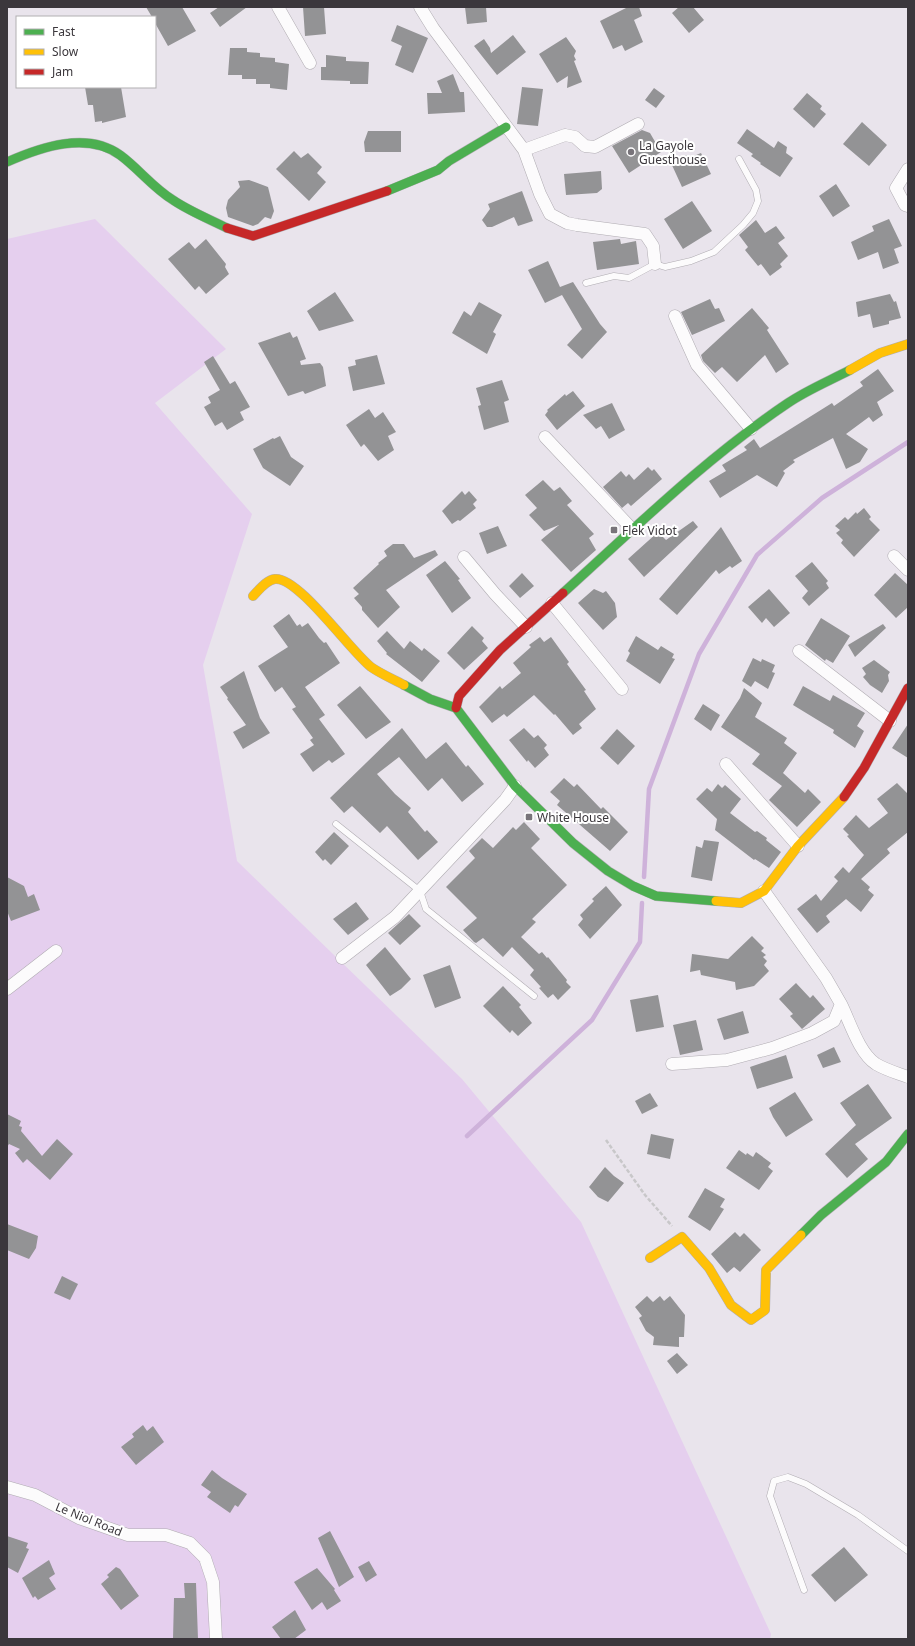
<svg xmlns="http://www.w3.org/2000/svg" width="915" height="1646" font-family="'Noto Sans',sans-serif">
  <rect width="100%" height="100%" fill="#e9e4ec"/>
  <path fill="#e5cfee" d="M95,219L226,349L155,403L252,514L203,665L237,861L462,1079L581,1222L771,1634L770,1639H7V239Z"/>
  <g fill="none" stroke-linecap="round" stroke-linejoin="round">
    <path stroke="#ceb2da" stroke-width="4.5" d="M644,877L649,789L699,654L757,555L822,498L908,442
      M467,1136L592,1020L640,942L642,903"/>
  </g>
  <path fill="#939395" d="M146,7H182L196,31L168,46L155,23V17H152Z
    M219,7H247L220,27L210,13Z
    M303,7H324L326,34L305,36Z
    M465,7H486L487,22L467,24Z
    M628,7H639L642,16L634,20L643,42L625,51L622,45L613,49L600,21Z
    M679,7H693L704,20L689,33L672,13Z
    M397,25L428,38L413,73L395,65L402,46L391,41Z
    M513,35L526,52L497,75L474,46L484,39L490,48L491,53Z
    M566,37L576,51L574,56L576,60L574,61L582,82L567,88L568,76L557,83L539,54Z
    M230,48H247V52L260,53V57L275,58V62L289,64L287,90L270,88V84H256V79H242V75H228Z
    M326,55L346,57V61L369,62L368,84H350V81L321,80V67H326Z
    M453,74L460,92H464L465,112L428,114L427,93H442L437,81Z
    M85,87H121L126,117L102,123V121L95,122L93,105H88Z
    M522,87L543,89L538,126L517,124Z
    M654,88L665,96L656,108L645,100Z
    M807,93L822,106L820,109L826,114L814,128L793,109Z
    M862,122L887,145L869,166L843,144Z
    M747,129L774,148L778,141L787,147L786,153L793,158L780,177L760,164L761,163L751,156L753,154L737,143Z
    M642,130L650,133L661,152L629,173L612,146Z
    M368,131H401V152H365L364,142Z
    M294,151L301,158L308,153L322,167L317,173L326,182L309,201L276,169Z
    M701,153L711,174L682,187L671,163L687,155L689,158Z
    M601,171L602,189L597,193L566,195L564,174Z
    M249,180L268,187L274,211L271,219L265,217L258,224L253,226L228,217L226,208L228,200L240,187L238,181Z
    M836,184L850,206L833,217L819,196Z
    M522,191L533,221L518,226L514,217L492,227H487L482,220L490,209L488,204Z
    M692,201L712,231L683,249L664,219Z
    M889,219L902,246L894,249L899,263L883,269L878,252L858,260L851,242L874,231L872,226Z
    M756,220L765,233L776,226L785,238L778,243L788,256L780,264L782,267L770,276L761,264L758,266L745,250L748,247L739,235Z
    M206,239L226,264L225,267L229,274L206,294L199,286L195,290L168,259L189,242L195,249Z
    M620,239L621,244L636,241L639,264L597,270L593,242Z
    M548,261L560,287L573,282L600,324L607,332L582,359L567,345L582,329L562,295L545,303L528,270Z
    M335,292L354,321L319,331L307,311Z
    M890,294L894,302L896,301L901,318L889,321V324L873,328L870,314L858,317L856,302Z
    M710,299L715,309L719,308L725,321L692,335L681,312Z
    M479,302L502,315L493,332L496,334L487,354L452,333L464,311L471,316Z
    M752,308L769,328L767,330L789,364L776,373L765,355L737,382L722,367L715,373L703,361L701,355Z
    M290,332L293,338L297,336L306,359L300,361L301,365L320,363L323,367L326,386L305,394L303,391L288,396L258,343Z
    M377,355L385,384L353,391L348,367L356,365L355,360Z
    M213,356L230,384L235,381L250,407L240,412L244,420L227,430L222,422L215,426L204,407L211,403L208,397L220,390L204,362Z
    M878,369L894,391L877,402L883,415L873,422L869,417L846,434L868,449L860,462L846,469L833,438L793,460L795,462L783,471L785,473L777,487L757,475L720,498L709,481L726,471L722,465L747,450L744,447L754,439L760,448L832,403L834,406L863,386L860,382Z
    M502,380L509,400L504,402L509,422L484,430L478,406L481,405L476,388Z
    M573,391L585,406L557,430L545,415L548,411L547,410L565,394L566,396Z
    M612,403L625,430L609,439L601,426L596,429L583,415Z
    M369,409L375,418L383,412L396,432L388,436L394,450L378,461L364,444L361,447L346,425Z
    M280,436L291,457L304,466L290,486L263,468L253,449L273,438L274,439Z
    M648,467L652,471L654,469L662,479L631,506L628,503L622,508L603,487L621,471L626,477L629,474L634,480Z
    M543,480L554,491L560,487L572,501L567,505L594,534L589,538L596,550L571,572L541,540L559,525L544,531L529,515L537,508L525,495Z
    M462,491L465,495L469,491L477,500L473,504L476,508L460,521L458,520L452,524L442,511Z
    M864,508L871,517L869,519L880,530L854,557L841,543L843,540L836,533L840,530L835,526L845,517L848,520L856,512L857,514Z
    M693,521L698,527L644,577L628,559L658,532L666,540Z
    M498,526L507,546L487,554L479,533Z
    M721,527L742,561L732,568L730,566L719,574L716,570L677,615L659,599Z
    M393,544H404L414,558L435,550L438,555L386,590L400,607L378,628L362,610V607L354,598L359,594L353,588L379,564L378,563L387,556L384,551Z
    M445,561L460,579L458,580L471,598L452,613L426,575Z
    M812,562L828,581L826,583L829,588L809,606L802,598L808,591L795,576Z
    M522,573L534,586L520,598L509,586Z
    M895,573L908,585V607L896,618L874,595Z
    M594,589L603,593L606,591L615,603L617,617L603,630L578,603Z
    M769,589L790,613L774,627L766,618L762,623L748,607Z
    M289,614L297,626L300,624L302,627L308,623L319,638L324,643L326,642L340,663L305,687L325,715L319,719L345,754L332,763L329,760L313,772L300,754L314,745L310,740L313,738L292,709L296,707L282,687L275,692L258,666L288,647L273,626Z
    M821,618L850,636L833,663L826,659L825,661L805,645Z
    M883,624L886,628L855,657L848,645Z
    M472,626L484,638L482,641L488,648L464,670L447,653Z
    M387,631L404,649L410,641L422,651L424,648L440,661L422,682L386,654L387,653L377,641Z
    M636,636L658,650L661,646L674,654L672,658L675,659L660,684L626,661L630,653L628,651Z
    M540,637L544,642L551,637L569,662L567,664L586,690L584,691L596,709L579,724L582,728L573,735L555,714L554,715L534,695L507,717L504,714L492,723L479,707L500,686L502,689L521,673L513,663L531,647L529,645Z
    M753,658L761,662L762,659L775,665L772,672L775,673L768,689L755,681L751,687L742,681Z
    M874,660L890,672L888,675L889,681L882,693L870,685L863,677L866,674L862,668Z
    M244,671L260,718L270,733L243,749L233,732L246,725L227,699L228,698L220,687Z
    M360,686L391,722L366,739L337,705Z
    M803,686L830,701L833,695L865,713L857,726L864,731L855,748L833,733L834,730L793,705Z
    M744,688L762,703L755,717L787,738L784,743L797,753L783,773L805,793L808,789L821,802L797,827L769,800L782,786L752,764L760,754L721,727L740,698Z
    M703,704L720,715L711,731L694,719Z
    M908,724V758L892,748Z
    M402,728L426,759L446,742L466,767L468,765L484,784L462,802L442,778L428,791L399,757L377,774L395,794L411,808L408,812L425,832L427,830L438,842L418,860L387,826L380,833L352,806L344,813L330,798Z
    M524,728L534,738L538,735L547,745L544,748L549,755L535,768L528,760L527,762L509,740Z
    M617,729L635,746L618,765L600,748Z
    M564,778L574,787L577,784L601,809L603,807L628,832L610,851L557,805L560,801L550,792Z
    M897,783L908,794V832L887,849L890,853L861,879L870,887L868,890L874,895L861,912L846,899L826,916L830,922L817,933L797,909L816,894L821,901L838,881L834,877L843,867L849,873L864,855L847,836L849,835L843,829L856,815L869,828L888,813L877,799Z
    M718,784L722,788L725,785L741,799L730,813L755,832L757,831L767,838L766,840L781,852L769,868L755,859L754,860L715,830L717,819L696,799L707,788L712,792Z
    M524,822L540,839L531,848L567,885L532,919L536,922L521,937L539,954L542,952L547,958L548,957L567,980L566,982L571,987L558,1000L553,994L548,998L539,988L541,987L530,975L534,970L512,947L503,957L483,938L476,943L474,942L463,930L477,918L446,887L475,858L469,851L482,838L493,848L513,827L516,830Z
    M334,832L349,846L331,865L325,859L323,861L315,852Z
    M704,840L719,842L712,881L691,877L696,846L702,848Z
    M7,877L24,886L28,897L34,894L40,910L11,921L7,911Z
    M606,886L622,905L590,939L578,925L583,919L580,915L594,901L592,899Z
    M356,902L369,919L348,935L333,919Z
    M409,914L421,926L400,945L388,933Z
    M752,936L764,948L761,951L766,955L763,957L767,961L764,965L769,971L754,986L736,990L735,982L701,975L700,970L690,972L692,954L728,959Z
    M385,947L411,979L401,989L390,996L366,965Z
    M450,965L461,998L435,1008L423,975Z
    M796,983L810,998L813,995L825,1009L802,1029L790,1016L793,1014L779,999Z
    M503,986L521,1005L519,1007L532,1023L518,1036L512,1030L510,1033L483,1006Z
    M658,995L664,1027L636,1032L630,1000Z
    M743,1011L749,1033L724,1040L717,1019Z
    M696,1020L703,1050L680,1055L673,1025Z
    M834,1047L841,1062L823,1068L817,1055Z
    M786,1055L793,1078L757,1089L750,1067Z
    M868,1084L892,1118L855,1144L868,1159L847,1178L825,1154L856,1125L840,1103Z
    M795,1092L813,1120L786,1137L773,1117L769,1108Z
    M650,1093L658,1106L642,1114L635,1101Z
    M7,1114L21,1121L19,1126L22,1127L21,1131L42,1156L57,1139L73,1154L50,1180L27,1159L23,1163L15,1153L20,1149L9,1144L7,1147Z
    M651,1134L674,1139L670,1159L647,1154Z
    M739,1150L746,1155L747,1153L753,1157L756,1152L771,1163L768,1167L773,1171L759,1190L726,1168Z
    M605,1167L614,1176L624,1183L608,1202L598,1197L589,1187Z
    M705,1188L725,1199L720,1207L724,1209L710,1231L688,1217Z
    M7,1224L38,1236L36,1248L29,1259L7,1250Z
    M735,1232L740,1237L744,1233L761,1250L740,1272L734,1267L727,1273L711,1254Z
    M62,1276L78,1284L70,1300L54,1293Z
    M647,1296L653,1302L660,1296L664,1301L670,1296L685,1315L684,1337H679V1347L653,1345L654,1337L646,1331L639,1318L642,1316L635,1307Z
    M677,1353L688,1365L677,1374L667,1361Z
    M143,1425L147,1431L153,1426L164,1442L136,1465L121,1447L134,1437L132,1434Z
    M212,1470L222,1478L247,1494L238,1507L235,1505L230,1513L207,1497L211,1492L201,1485Z
    M330,1531L354,1577L339,1587L318,1538Z
    M7,1536L28,1543L26,1548L29,1549L18,1573L7,1567Z
    M844,1547L868,1575L835,1602L811,1575Z
    M49,1560L55,1574L49,1578L56,1589L38,1600L35,1596L33,1598L22,1578Z
    M369,1561L377,1575L366,1582L358,1567Z
    M116,1567L120,1569L139,1596L121,1610L101,1584L109,1577L107,1575Z
    M317,1568L335,1589L334,1590L341,1601L327,1610L322,1602L312,1610L294,1582Z
    M184,1583H196L198,1639H173L174,1598H185Z
    M295,1610L306,1630L294,1639H281L272,1627Z"/>
  <g fill="none" stroke-linecap="round" stroke-linejoin="round">
    <g stroke="#b0acb2" stroke-width="7">
      <path id="lane" d="M586,283L614,276L629,278L655,264L665,267L691,261L714,252L743,225L753,213L758,201L756,190L739,159
        M336,824L420,891L426,909L534,996
        M804,1590L770,1496L774,1481L788,1477L806,1484L858,1515L908,1551"/>
    </g>
    <g stroke="#b0acb2" stroke-width="13">
      <path id="street" d="M278,7L310,63
        M420,7L433,28L524,150L540,194L550,214L567,223L577,225L645,234L653,246L655,264
        M524,150L565,135L575,137L585,146L595,147L638,124
        M908,169L896,188L905,205L908,206
        M675,316L697,365L751,429
        M545,437L632,529
        M894,556L908,570
        M464,557L495,594L526,627
        M552,603L622,689
        M799,651L890,721
        M726,764L798,846
        M342,958L395,917L505,800L515,786
        M7,989L56,951
        M841,1004C850,1022 859,1053 876,1064C886,1070 897,1073 908,1077
        M672,1064L727,1060L772,1048L812,1033L834,1021L841,1004L826,978L764,891
        M7,1487L35,1495L79,1518L128,1535H166L190,1543L205,1558L213,1582L216,1639"/>
    </g>
    <g stroke="#b0acb2" stroke-width="10">
      <path id="fast" d="M7,162C41,147 87,131 120,155C138,168 153,188 173,200C189,211 209,219 227,228
        M387,191L438,170L449,161L506,127
        M563,593C636,527 706,458 788,403C807,390 829,381 850,370
        M404,685L430,699L456,708L515,786L573,843L608,871L633,886L656,896L716,901
        M801,1235L821,1215L886,1162L908,1134"/>
    </g>
    <g stroke="#b0acb2" stroke-width="10">
      <path id="slow" d="M850,370L880,353L908,344
        M253,596C259,590 266,580 275,579C298,576 351,652 371,667C381,674 393,679 404,685
        M716,901L741,903L764,891L798,846L844,797
        M650,1258L682,1237L709,1268L731,1305L751,1320L765,1310L766,1270L801,1235"/>
    </g>
    <g stroke="#b0acb2" stroke-width="10">
      <path id="jam" d="M227,228L253,236L387,191
        M456,708L459,696L500,650L563,593
        M844,797L864,768L908,688"/>
    </g>
    <path stroke="#c8c7c9" stroke-width="2.5" stroke-dasharray="4 2" stroke-linecap="butt" d="M606,1140L645,1195L672,1226"/>
    <use href="#lane" stroke="#fcfbfc" stroke-width="6"/>
    <use href="#street" stroke="#fcfbfc" stroke-width="12"/>
    <use href="#fast" stroke="#4caf50" stroke-width="9"/>
    <use href="#slow" stroke="#ffc107" stroke-width="9"/>
    <use href="#jam" stroke="#c62828" stroke-width="9"/>
  </g>
  <g fill="#78747a" stroke="#fff" stroke-width="1.5">
    <circle cx="631" cy="152" r="4"/>
    <rect x="610" y="526" width="8" height="8" rx="2"/>
    <rect x="525" y="813" width="8" height="8" rx="2"/>
  </g>
  <g text-anchor="middle" dominant-baseline="central" stroke-width="4" stroke-linejoin="round" paint-order="stroke">
    <g font-size="12" fill="#3b373c" stroke="#fff" text-anchor="start">
      <text x="639" y="145">La Gayole<tspan x="639" dy="14">Guesthouse</tspan></text>
      <text x="622" y="530">Flek Vidot</text>
      <text x="537" y="817">White House</text>
    </g>
    <g font-size="12" fill="#3b373c" stroke="#fff">
      <text transform="translate(89 1519) rotate(22)">Le Niol Road</text>
    </g>
  </g>
  <rect width="915" height="1646" fill="none" stroke="#3b373c" stroke-width="16"/>
  <rect x="16" y="16" width="140" height="72" fill="#ffffff" stroke="#b1afb1"/>
  <rect x="24" y="29" width="20" height="6" fill="#4caf50" stroke="#b1afb1"/>
  <text x="52" y="36" font-size="12" fill="#3b373c">Fast</text>
  <rect x="24" y="49" width="20" height="6" fill="#ffc107" stroke="#b1afb1"/>
  <text x="52" y="56" font-size="12" fill="#3b373c">Slow</text>
  <rect x="24" y="69" width="20" height="6" fill="#c62828" stroke="#b1afb1"/>
  <text x="52" y="76" font-size="12" fill="#3b373c">Jam</text>
</svg>
